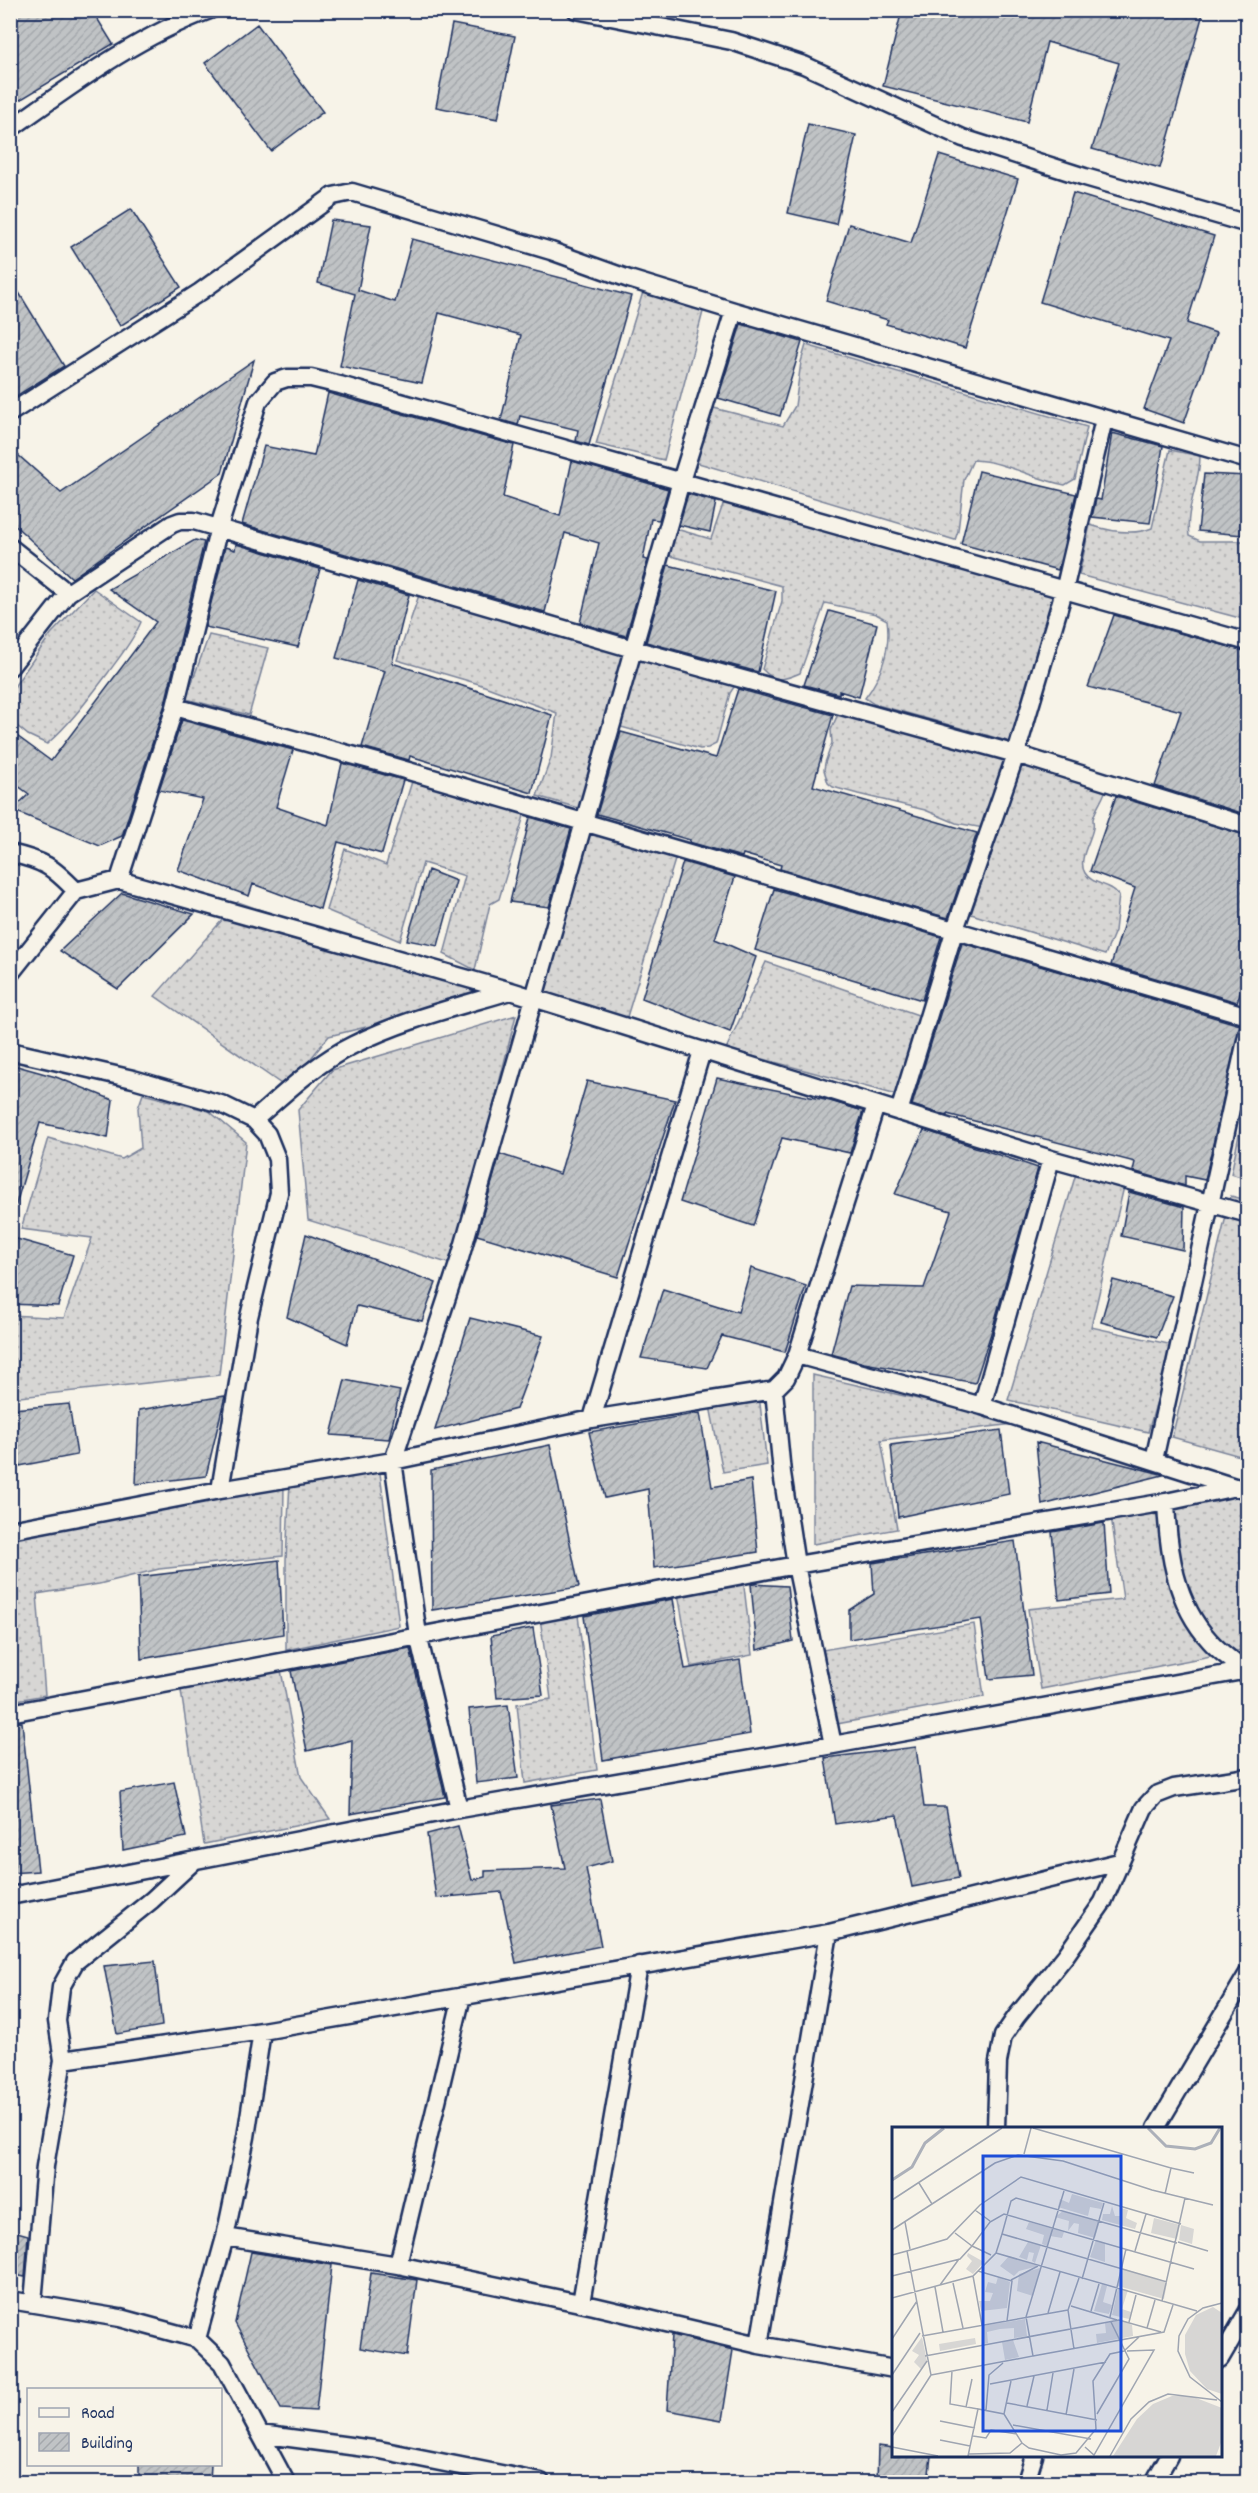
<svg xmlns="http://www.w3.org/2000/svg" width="1258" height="2493" font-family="Dekko,sans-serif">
  <defs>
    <pattern id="grass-dots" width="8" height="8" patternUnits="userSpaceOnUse" patternTransform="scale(1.5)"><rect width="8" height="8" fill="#d7d6d4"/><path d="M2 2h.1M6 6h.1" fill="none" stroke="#b8b8b8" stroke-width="1.8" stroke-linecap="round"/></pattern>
    <pattern id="building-hatch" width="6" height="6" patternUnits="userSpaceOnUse" patternTransform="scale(1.5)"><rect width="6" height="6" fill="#c0c3c5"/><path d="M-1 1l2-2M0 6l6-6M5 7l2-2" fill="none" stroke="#a4a8ac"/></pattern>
  </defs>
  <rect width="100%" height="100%" fill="#f7f3e8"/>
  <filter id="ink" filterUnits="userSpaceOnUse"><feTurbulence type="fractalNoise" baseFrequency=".0167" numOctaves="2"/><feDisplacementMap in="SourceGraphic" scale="12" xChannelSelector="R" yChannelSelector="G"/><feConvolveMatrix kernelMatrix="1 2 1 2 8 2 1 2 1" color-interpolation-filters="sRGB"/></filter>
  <g filter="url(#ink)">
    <path fill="url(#grass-dots)" stroke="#798299" stroke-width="1.5" d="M643,292L704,308L664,460L596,444Z
      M806,345L1087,427L1075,479L1065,485C1033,479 1005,461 973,460L964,480L958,531L955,540L685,459L699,392L714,408L783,426L795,406L801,362Z
      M1170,450L1200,456C1200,484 1185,508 1189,536L1200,541H1247V620L1079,575L1090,525C1109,531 1133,536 1152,528Z
      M727,493L1062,584L1018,744L874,704L865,698C882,676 891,647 887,620L876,614L825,603L800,673C784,680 775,683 762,669L782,601V586L656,552L662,525L711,539Z
      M94,589L141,622C133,641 120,656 108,673C89,698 71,723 47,744L28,735L11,721V691L51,634Z
      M420,592L626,651L585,810L537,796L551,758L557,713L479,684L397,660Z
      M209,635L268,648L249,715L186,699Z
      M634,652L736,684L730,693L716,744L708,748L700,749L614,725Z
      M841,707L1013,753L989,829L956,823L925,810L858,794L833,787L828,783L824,770L825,763L832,743L831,730Z
      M1024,758L1107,785C1105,798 1096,806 1093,819C1093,822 1094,825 1093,828C1091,841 1077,860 1085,873C1093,886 1109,882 1119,895L1115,931L1105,955L971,914Z
      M414,775L526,809L499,899L490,904L475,970L444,954L465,876L423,863L400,941L326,910L345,849L386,865Z
      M591,824L678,850L626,1020L543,995Z
      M238,902L503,994L329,1036L287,1088L155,996Z
      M766,962L921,1016L897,1095L726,1049Z
      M516,1015L454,1265L308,1220L298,1110L332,1070Z
      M143,1094L209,1111L246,1142L219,1375L11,1398V1315L64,1318L92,1238L21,1229L48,1138L122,1159L141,1148L138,1108Z
      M1247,1095V1179L1231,1174Z
      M1081,1157L1127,1174L1091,1327L1173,1345L1148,1432L1008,1400Z
      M1231,1196L1247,1200V1458L1172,1437Z
      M813,1375L1022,1423L881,1440L897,1529L813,1544Z
      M759,1395L767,1465L723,1472L709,1401Z
      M348,1471L380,1473L399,1626L286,1650V1560L290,1482Z
      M284,1483L283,1556L159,1569L99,1584L37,1594L45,1695L11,1701V1535Z
      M1247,1490V1649L1041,1689L1028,1609L1123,1599L1111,1516Z
      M743,1578L752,1655L691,1667L677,1588Z
      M577,1607L597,1770L525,1783L517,1704L551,1699L539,1610Z
      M974,1624L984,1697L831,1725L822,1650Z
      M280,1665L301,1777L330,1819L204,1844L180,1684Z"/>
    <path fill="url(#building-hatch)" stroke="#1b2f5e" stroke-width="1.5" d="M10,10H92L113,44L10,106Z
      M902,10H1204L1160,168L1092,149L1119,63L1047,42L1027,122L883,86Z
      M257,24L323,112L271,151L205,63Z
      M452,24L515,36L498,119L436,107Z
      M808,124L856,135L836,224L788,213Z
      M939,155L1018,179L965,348L886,324L888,320L826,301L849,224L911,243Z
      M1073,193L1214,236L1187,323L1216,333L1184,423L1144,409L1169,341L1040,302Z
      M131,209L181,287L120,326L71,247Z
      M331,220L371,225L358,290L395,302L412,239L631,296L589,445L576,441L578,430L520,416L518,425L501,420L521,335L439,313L422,383L340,366L355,294L318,283Z
      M10,278L64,366L10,400Z
      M741,324L802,342L780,416L718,398Z
      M254,360L222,473L72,578L10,521V448L61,493Z
      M328,393L514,445L503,497L560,516L572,461L668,489L659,520L651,519L643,559L648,560L626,636L580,623L599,543L565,533L545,612L242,524L264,446L314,456Z
      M1112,433L1163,446L1150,523L1092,517L1096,499L1101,500Z
      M979,471L1076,494L1058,570L961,544Z
      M1204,474L1248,476L1243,535L1198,531Z
      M688,494L716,502L710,532L679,525Z
      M195,540L204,542L165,704L122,836L100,846L12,810L29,794L10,780V731L51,761L156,622L109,589Z
      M236,544L320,569L298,647L205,627L225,547L235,550Z
      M668,565L776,591L758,672L646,642Z
      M358,580L409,595L392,663L552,715L532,793L410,756L409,760L362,747L385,671L336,658Z
      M829,611L877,624L859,697L839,691V694L804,685Z
      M1114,615L1248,652V815L1155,786L1181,711L1088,687Z
      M738,689L833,715L813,786L977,833L948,918L780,869L781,865L743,854L742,857L689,842L690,840L597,814L621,732L716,758Z
      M182,720L293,750L276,807L328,825L342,763L403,780L382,854L338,842L320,909L253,884L249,896L178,870L203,799L159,790Z
      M1116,796L1248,836V970L1237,1002L1111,965L1135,888L1090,871Z
      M530,817L571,829L549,907L510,902Z
      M683,862L735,877L715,939L756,957L730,1032L642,998Z
      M428,870L456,881L438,946L407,940Z
      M774,889L941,937L922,1000L755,950Z
      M122,893L194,914L118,989L60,951Z
      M962,943L1240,1025L1205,1180L1185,1176V1186L1133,1171L1135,1162L947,1114V1116L912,1105Z
      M10,1064L56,1077L113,1100L108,1138L40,1123L15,1208H10Z
      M717,1078L830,1101L863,1111L850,1153L782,1138L753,1226L680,1202Z
      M587,1081L675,1100L618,1277L477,1235L500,1154L560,1174Z
      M924,1130L1038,1168L993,1327L975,1383L864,1363L831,1354L849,1286L924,1288L951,1211L895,1194Z
      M1129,1192L1184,1207L1183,1250L1121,1236Z
      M306,1234L436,1283L422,1321L357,1306L347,1344L287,1317Z
      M10,1237L73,1255L58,1306L10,1304Z
      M751,1268L806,1286L785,1352L722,1336L707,1368L641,1358L663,1289L738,1312Z
      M1113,1280L1173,1296L1157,1337L1101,1322Z
      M470,1318L543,1336L516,1409L435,1430Z
      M345,1380L400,1391L389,1439L331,1435Z
      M225,1396L206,1476L136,1484L139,1410Z
      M69,1404L77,1455L14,1467L13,1409Z
      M700,1413L712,1487L751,1480L758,1552L654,1568L648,1489L605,1498L589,1432Z
      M1001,1430L1009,1494L898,1517L891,1445Z
      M1036,1442L1161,1474L1163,1475L1042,1505Z
      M550,1445L579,1587L432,1610L431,1470Z
      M1104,1523L1109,1594L1059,1600L1052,1532Z
      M1015,1541L1032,1675L989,1679L981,1619L849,1639V1610L874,1594L872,1563Z
      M279,1560L283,1634L141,1659L138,1577Z
      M751,1584L787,1586L793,1641L757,1650Z
      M673,1599L685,1669L740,1660L750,1734L603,1760L584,1616Z
      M533,1628L543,1695L497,1698L491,1636Z
      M410,1648L445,1797L350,1814L352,1740L307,1751L291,1671Z
      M508,1705L518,1778L476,1783L469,1709Z
      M22,1722L38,1871L10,1873V1723Z
      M916,1747L924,1807H946L959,1878L912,1887L897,1815L835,1824L825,1758Z
      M174,1782L186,1837L123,1850L120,1792Z
      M600,1799L612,1861L586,1868L601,1946L516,1963L501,1892L436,1898L427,1834L458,1826L472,1880L485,1877V1871L565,1868L551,1805Z
      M155,1961L162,2026L117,2034L104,1966Z
      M10,2230L28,2235L25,2277L10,2274Z
      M251,2252L332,2265L316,2411L281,2409L235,2323Z
      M371,2273L417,2280L407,2356L360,2348Z
      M672,2335L733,2350L722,2420L667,2410Z
      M878,2446L894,2448V2456H931L928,2482H877Z
      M139,2464H211L210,2482L139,2477Z"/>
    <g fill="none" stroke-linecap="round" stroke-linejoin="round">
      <g stroke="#1b2f5e" stroke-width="21">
        <path id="street" d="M576,10L731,41L804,65L963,138L1085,177L1248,224
          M10,129C74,84 136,37 210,10
          M10,413L200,292L333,196L352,192L551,251L629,279L734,311L1248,460
          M10,547L68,593
          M10,667L68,593L172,524L180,521H194L633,649L1016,754L1248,826
          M175,707L219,527L258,402L275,382L287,378H311L340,385L1248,642
          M10,853C44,861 52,866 76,891
          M119,880L511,991L1051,1159L1248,1214
          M10,974L76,891L119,880L175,707L381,763L1248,1016
          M10,1051L133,1079L221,1104L254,1120L267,1134L277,1159L279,1193L249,1317L220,1490
          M899,1112L954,932L1016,754L1064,591L1104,419
          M254,1120C285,1093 316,1063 353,1045C402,1020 457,1007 510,991
          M797,1355L982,1406L1235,1487
          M774,1390L782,1473L796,1565L833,1745
          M982,1406L1051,1159
          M592,1419L702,1051
          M1154,1460L1248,1031
          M1166,1502C1168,1551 1175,1603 1210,1641C1221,1654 1237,1662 1248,1676
          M10,1530L220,1490L393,1461L592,1419L774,1390L786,1378L797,1355L876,1105
          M10,1713L796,1565L1166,1502L1236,1487L1248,1490
          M459,1809L833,1745L1248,1670
          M10,1896L459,1809L418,1635L393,1461L460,1258L681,481L734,311
          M63,2060L262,2031L829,1933L1119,1862
          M996,2128L998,2062L1003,2036L1016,2017L1066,1955L1103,1902L1144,1808L1156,1795L1174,1788L1248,1777
          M1156,2128L1248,1973
          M225,2237L398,2265L594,2306L759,2345L894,2369
          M398,2265L462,1996
          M10,2300L120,2318L197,2339L222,2363L286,2482
          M33,2302L45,2166L63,2060L57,2021L61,1987L75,1962L152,1900L193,1862
          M581,2303L639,1965
          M197,2339L225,2237L246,2137L262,2031
          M759,2345L829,1933
          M1220,2359L1248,2311
          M260,2434L380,2450L541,2482
          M1026,2482L1034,2456
          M1154,2482L1169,2456"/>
      </g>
      <use href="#street" stroke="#f7f3e8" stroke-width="16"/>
    </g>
  </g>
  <g transform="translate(892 2127)">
    <rect width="330" height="330" fill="#f7f3e8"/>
    <path d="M180,67L211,76L209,82L198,80L196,89L166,80L168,72L177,76ZM220,79L223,89H228L229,81L236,83L234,91L245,96L243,102L210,93L211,87H218ZM171,84L208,94L203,111L186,106L187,97L182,96L176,104L177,94L163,90ZM262,91L288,98L285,112L259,106ZM137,95L172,105L170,111L158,109L155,119L150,117L152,108L134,102ZM289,98L302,102L300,117L287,113ZM204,113L213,116V135L198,130ZM136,115L149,118L143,136L140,134L142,126L137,125L135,133L127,130ZM76,126L92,135L81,147L74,142L80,134L75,129ZM117,129L146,139L127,144L122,149L108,139ZM148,141L141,169L125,164L127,147ZM230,141L275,156L272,172L226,159ZM106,150L118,155L115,181L89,184L87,174H98L101,166L93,165L96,155L104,157ZM210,157L215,159L211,175L220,178L217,187L202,184ZM226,161L236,163L230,182L239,185L237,192L220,188ZM321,180L330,186V267L315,262L298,244L293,227V208L304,188ZM133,192L135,209L122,211V201L108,202L95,205L96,216L92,217L90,199ZM230,193L240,198L241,209L205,216L204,207L214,206L213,196ZM30,210L35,234L29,242L22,235L27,228L20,224ZM83,211L84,217L48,224L47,217ZM121,213L127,230L113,233L110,215ZM280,269H299L330,281V313L324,329H221L245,292L261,277Z" fill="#d7d6d4"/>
    <path fill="none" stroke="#acb0b9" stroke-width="3" d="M256,1L274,19L303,22L319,16L328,1M0,53L20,40L33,16L52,1"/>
    <path fill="none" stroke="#9fa5b1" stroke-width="1.5" d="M141,1L279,41L273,67M132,27L139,1M279,41L302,46M27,56L40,77M0,73L110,1M83,83L98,94M13,95L18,122M0,103L103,36L126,28L171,34L260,63L321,78M63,106L80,119L98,95L112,87L302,142M110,107L119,74L124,71L285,116M286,115L316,124M15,124L55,112L88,78L129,50L289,97M243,124L254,87M104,126L305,184M0,128L15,124L39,248L0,309M86,144L120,154L115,194M0,149L68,132L80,119L99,128M81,149L90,198M190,152L212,76M119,153L146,139M61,156L71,201M48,158L67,132M43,160L51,205M0,171L81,149L104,126L110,107L275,155M270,174L293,71M330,176L311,181L296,192L287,209L286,224L298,250L330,275M179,179L225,193M199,184L207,157M156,186L168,145M218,190L234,122M237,195L244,168M255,201L263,173M30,209L176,183M0,212L25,174M182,222L176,183L187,151M33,229L227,193L269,205M141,229L272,205L281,178M60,244L58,277L86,282M0,248L28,206M39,248L141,229L134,190L172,64M98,257L214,235M115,276L205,293M135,279L142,249M74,280L80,252M94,283L97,248L111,236M155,283L161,246M0,285L35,234M112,287L119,254M205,287L237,232L219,195M174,288L182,242M48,294L83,301M121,298L199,312M81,309L94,311L99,303L125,307M48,313L78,319M0,320L46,329M193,320L202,328L262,223L235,224M77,327L118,326L130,316M76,329L86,282L112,287L130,316L137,321L169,328L184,326L204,302L201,254L218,227L232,224L247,210M218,329L239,292L257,275L276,267L325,273"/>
    <path fill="#1d4ed8" fill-opacity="0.15" stroke="#1d4ed8" stroke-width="3" d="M91,29H229V304H91Z"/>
    <rect width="330" height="330" fill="none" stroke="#1b2f5e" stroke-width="3"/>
  </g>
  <rect width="1258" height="2493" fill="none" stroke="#f7f3e8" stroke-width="36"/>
  <rect x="18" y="18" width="1222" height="2457" fill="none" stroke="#1b2f5e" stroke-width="2" filter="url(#ink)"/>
  <rect x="27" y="2388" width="195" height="78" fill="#f7f3e8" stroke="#9fa5b1" stroke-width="1.5"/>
  <rect x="39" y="2408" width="30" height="9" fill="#f7f3e8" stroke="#9fa5b1" stroke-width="1.5"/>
  <text x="81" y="2418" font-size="18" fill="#1b2f5e">Road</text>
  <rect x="39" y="2433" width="30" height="18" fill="url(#building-hatch)" stroke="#9fa5b1" stroke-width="1.5"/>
  <text x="81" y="2448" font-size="18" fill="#1b2f5e">Building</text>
</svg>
